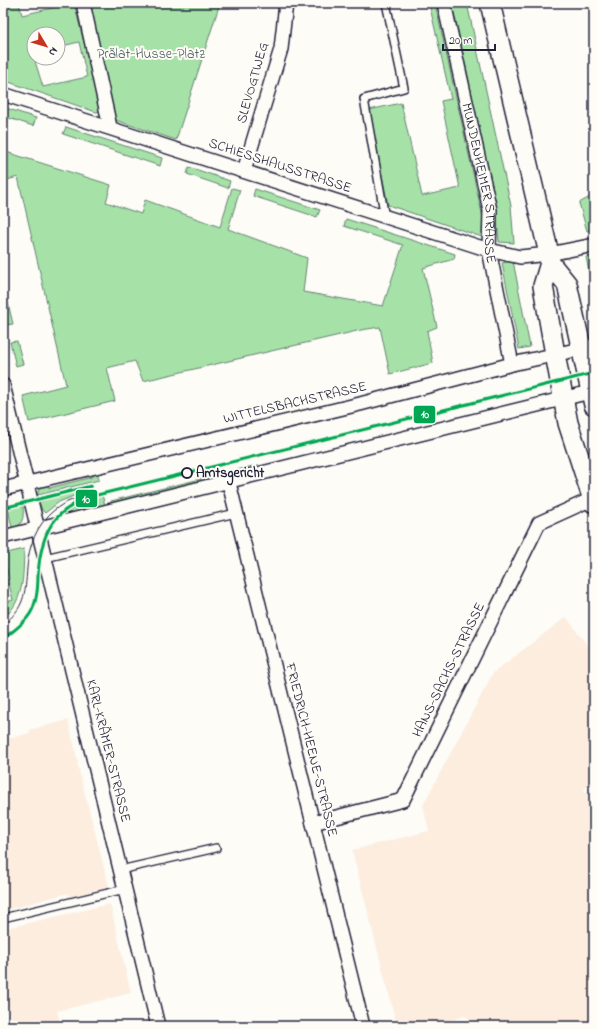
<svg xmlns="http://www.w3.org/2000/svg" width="597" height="1029" font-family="'Indie Flower',sans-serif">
  <rect width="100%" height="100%" fill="#fdfcf7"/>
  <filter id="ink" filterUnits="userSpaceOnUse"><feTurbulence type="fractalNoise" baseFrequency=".025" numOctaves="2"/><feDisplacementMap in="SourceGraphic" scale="8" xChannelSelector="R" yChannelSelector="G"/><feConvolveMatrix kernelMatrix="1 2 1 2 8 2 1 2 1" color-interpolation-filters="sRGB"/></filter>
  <g filter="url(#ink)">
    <path fill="#fceddf" d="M566,617L594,654V777L584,790L594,798V1016L587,1026H479L465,1016L431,1026H397L352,850L429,831L423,805L493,673Z
      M68,720L78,762L77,763L109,887L70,897L68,893L3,911V740L30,733L29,730Z
      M110,904L131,993L57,1011L61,1026H3V1024L12,1021L3,983V929Z"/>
    <path fill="#a6e2a8" stroke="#648272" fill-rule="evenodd" d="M3,3H19L22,15L74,3L101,111L96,112L3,80V58L7,57L3,43ZM34,34H58V47L79,42L87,77L43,87L34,58Z
      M88,3H220L176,140L115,120Z
      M429,3H435L483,218L482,237L388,205L369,110L401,103L422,196L460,188L441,101L451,99Z
      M452,3H467L511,206L514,243L499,242L495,200Z
      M3,107L36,118L33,126L3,116Z
      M66,127L162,158L160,166L63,134Z
      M3,151L111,185L106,202L141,214L145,200L220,227L232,188L240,190L228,229L307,258L303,292L383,306L403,245L344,226L346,219L455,254L454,259L423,268L437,327L427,331L433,363L390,374L380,327L361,330L143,381L135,361L107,368L115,401L29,422L23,396L66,385L18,177L3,181Z
      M189,167L230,181L228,188L187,174Z
      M255,189L320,210L317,217L253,196Z
      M590,197L594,201V229L587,231L579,203Z
      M594,256V297L586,257Z
      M513,261L530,347L519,349L502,263Z
      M3,282L13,324L6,325L3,314Z
      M17,341L23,364L16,366L10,342Z
      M253,466L254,472L112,507L111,501Z
      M97,470L99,480L38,495C37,489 42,485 47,483L49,488L92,477V471Z
      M80,490L81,493L59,502L45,513L42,510L39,502Z
      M102,495L105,505L62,516L75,506Z
      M23,505C24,515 24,526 12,528L8,509Z
      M24,549C23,572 25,595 8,614L6,602L13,600L9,584L3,585V582L9,579L6,567L3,565V554Z"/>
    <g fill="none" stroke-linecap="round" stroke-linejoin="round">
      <g stroke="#22223b" stroke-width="10">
        <path id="lane" d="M385,218L364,99L404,88L386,3
          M45,558L236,513
          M120,870L216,848
          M3,918L125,889"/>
      </g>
      <g stroke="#22223b" stroke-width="16">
        <g id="street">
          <path d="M83,3L110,127"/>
          <path id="s1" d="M444,3L490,210L489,250L512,364"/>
          <path d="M3,94L489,250L520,257L549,254L594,245"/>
          <path d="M244,171L281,49L286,3"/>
          <path d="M3,385L158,1026"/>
          <path d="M229,483L363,1026"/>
          <path d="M3,489L360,404L512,364L594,346"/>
          <path d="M3,537L594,391"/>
          <path d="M313,823L403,800L539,523L594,498"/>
        </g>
      </g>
      <g stroke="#22223b" stroke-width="22">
        <path id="secondary" d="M490,3L549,254L550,263L543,286L555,354L568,423L594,503
          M550,263L567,284L594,405"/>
      </g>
      <use href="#lane" stroke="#fdfcf7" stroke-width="7"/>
      <use href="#street" stroke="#fdfcf7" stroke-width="13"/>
      <use href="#secondary" stroke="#fdfcf7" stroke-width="19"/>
      <path stroke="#22223b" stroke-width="1" d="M3,625C25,607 25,595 27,568C29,539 43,511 72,500C78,498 86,497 93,496"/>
      <g stroke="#fdfcf7" stroke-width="6">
        <path id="tram-1" d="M3,508L91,486
          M3,639C13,631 23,625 30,614C37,603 38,588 38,575C41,533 52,510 93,496L594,373"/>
      </g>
      <use href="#tram-1" stroke="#00a651" stroke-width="3"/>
    </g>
  </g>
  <circle fill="#fdfcf7" stroke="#22223b" stroke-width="2" cx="187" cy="473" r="5"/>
  <g text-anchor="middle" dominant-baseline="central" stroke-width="4" stroke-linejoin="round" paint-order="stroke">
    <g font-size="14" fill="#4a5c5c" stroke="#fdfcf7">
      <text x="151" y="54">Prälat-Husse-Platz</text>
    </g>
    <g font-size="14" fill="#22223b" stroke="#fdfcf7">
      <text transform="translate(253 83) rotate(-74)">SLEVOGTWEG</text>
      <text transform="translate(280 166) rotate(18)">SCHIESSHAUSSTRASSE</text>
      <text stroke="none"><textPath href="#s1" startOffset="184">MUNDENHEIMER STRASSE</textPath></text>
      <text transform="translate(295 403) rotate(-13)">WITTELSBACHSTRASSE</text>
      <text transform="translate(449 670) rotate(-64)">HANS-SACHS-STRASSE</text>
      <text transform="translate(311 750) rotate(76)">FRIEDRICH-HEENE-STRASSE</text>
      <text transform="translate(108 751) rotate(76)">KARL-KRÄMER-STRASSE</text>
    </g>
    <g font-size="14" font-weight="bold" fill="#22223b" stroke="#fdfcf7" text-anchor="start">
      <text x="196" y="473">Amtsgericht</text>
    </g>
  </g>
  <g stroke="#fdfcf7" stroke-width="1.5">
    <rect x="413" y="405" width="23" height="19" rx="4" fill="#00a651"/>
    <rect x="75" y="489" width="23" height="19" rx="4" fill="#00a651"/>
  </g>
  <g font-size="11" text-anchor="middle" font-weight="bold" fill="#fff">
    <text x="425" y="418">10</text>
    <text x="86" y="503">10</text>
  </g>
  <rect width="597" height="1029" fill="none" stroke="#fdfcf7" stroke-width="16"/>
  <rect x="8" y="8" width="581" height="1013" fill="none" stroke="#22223b" stroke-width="1.5" filter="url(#ink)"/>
  <g transform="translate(46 46) rotate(128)"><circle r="19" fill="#fdfcf7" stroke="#a5a5ac"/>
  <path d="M0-3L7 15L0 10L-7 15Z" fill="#c8321e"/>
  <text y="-6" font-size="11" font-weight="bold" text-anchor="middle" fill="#22223b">N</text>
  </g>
  <path d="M443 44v6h52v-6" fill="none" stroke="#22223b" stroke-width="2"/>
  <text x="449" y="44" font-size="12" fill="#22223b" stroke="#fdfcf7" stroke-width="3" paint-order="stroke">20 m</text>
</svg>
